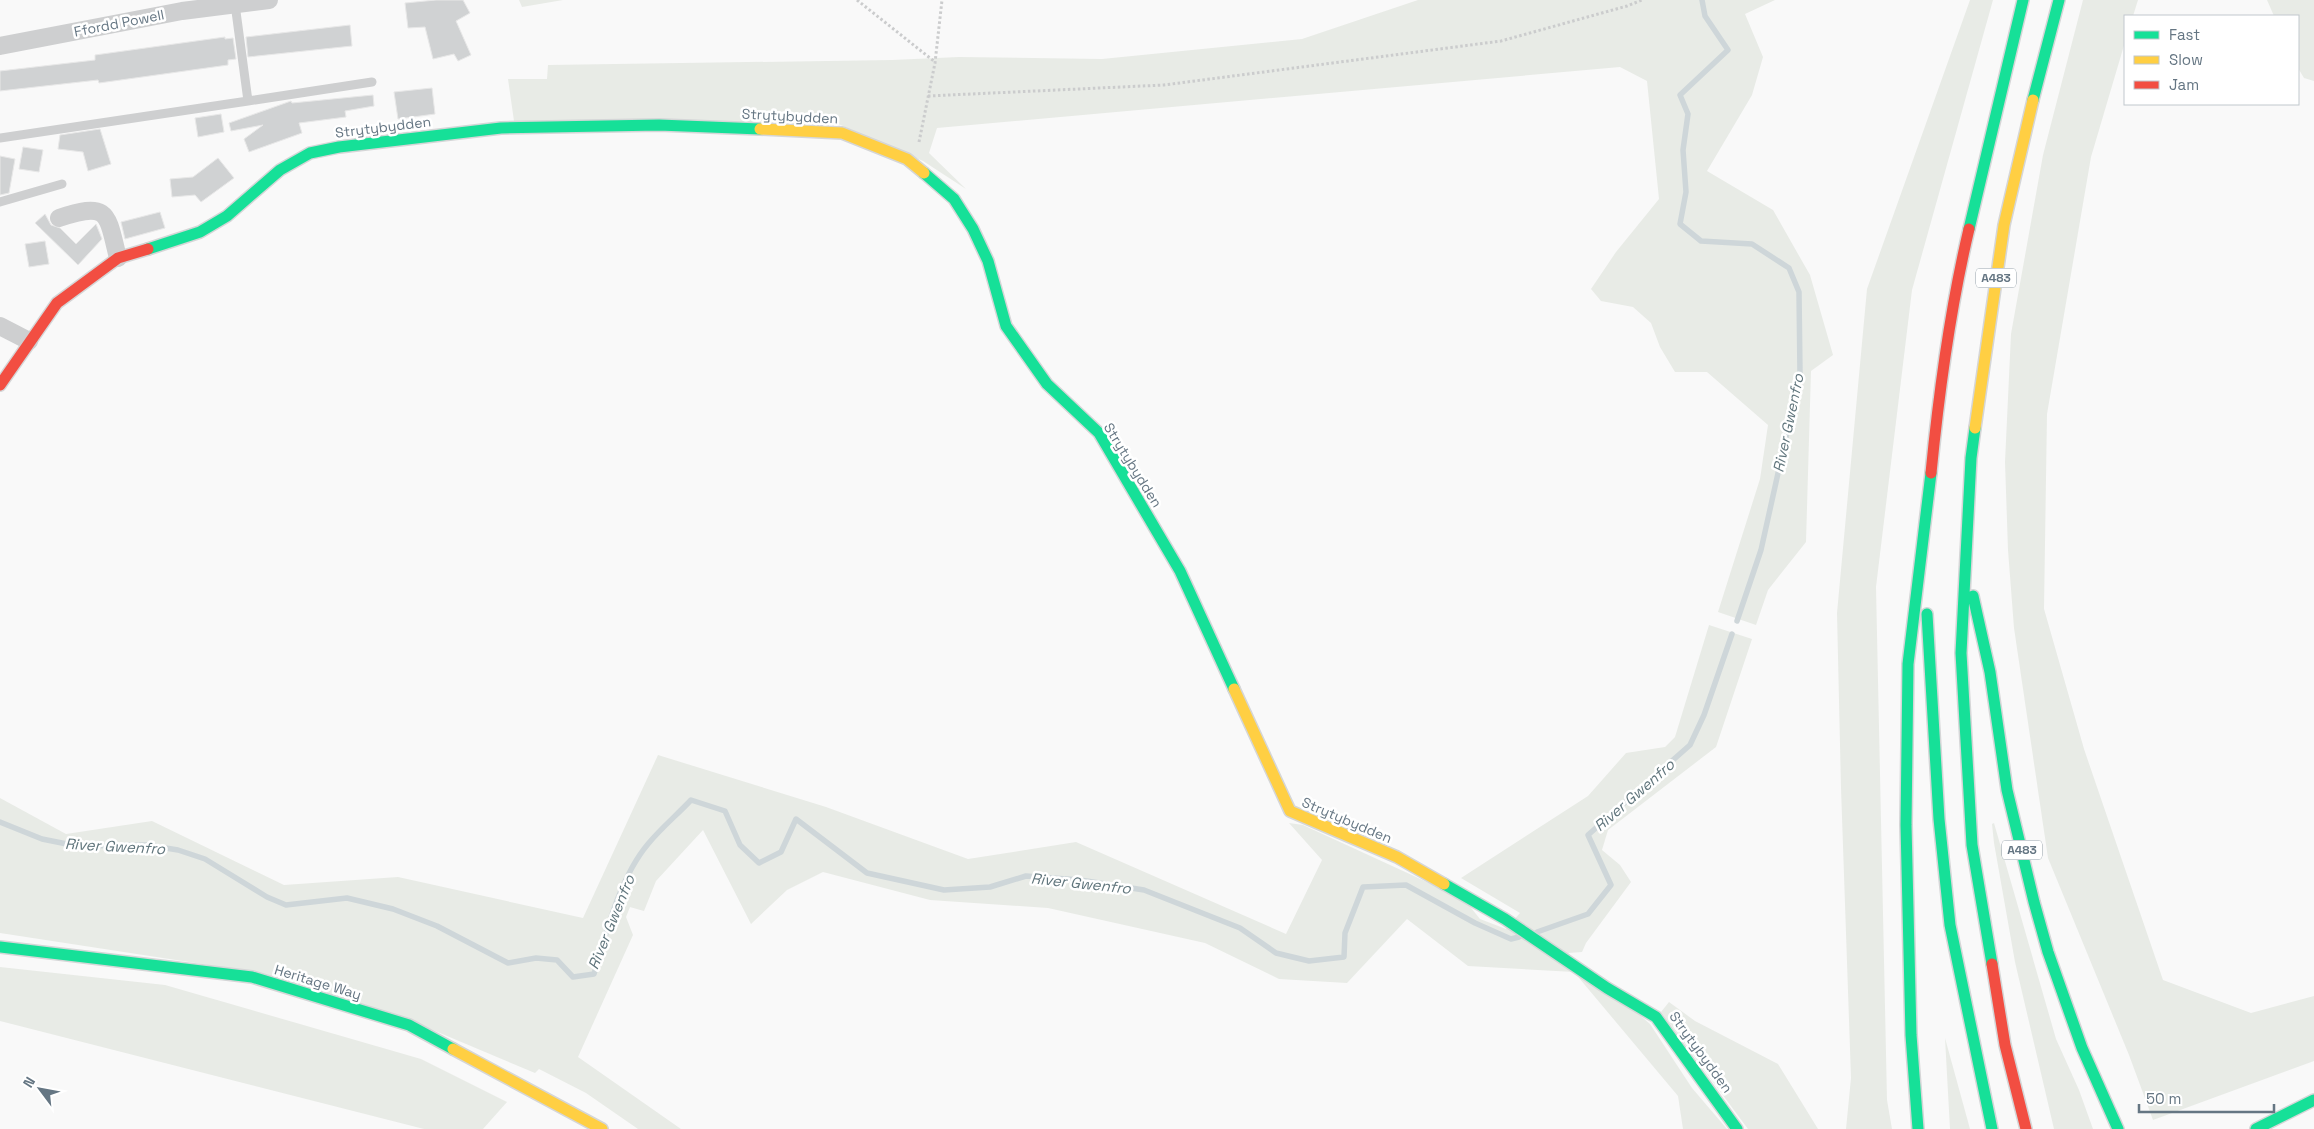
<svg xmlns="http://www.w3.org/2000/svg" width="2314" height="1129" font-family="'Space Grotesk',sans-serif">
  <rect width="100%" height="100%" fill="#f9f9f9"/>
  <path fill="#e8ebe6" d="M519,0H563L522,7Z
    M1418,0H1775L1745,14L1763,57L1752,95L1707,171L1773,210L1810,275L1833,355L1811,371L1806,542L1768,590L1756,625L1718,612L1760,479L1768,425L1707,372H1675L1660,347L1651,323L1633,307L1601,301L1591,289L1616,252L1659,199L1647,81L1620,67L937,128L929,153L966,189L923,161L827,119L797,125L514,121L508,79H547L548,65L892,60L959,57L1102,59L1302,39Z
    M1970,0H1993L1912,290L1876,587L1887,1100L1892,1129H1846L1851,1078L1841,788L1837,613L1867,289Z
    M2083,0H2138L2133,16H2125V42L2091,157L2047,414L2044,609L2084,749L2163,980L2251,1013L2314,996V1061L2153,1120L2129,1055L2048,858L2014,628L2008,550L2005,462L2011,334L2043,155Z
    M2267,0H2314V81L2304,78L2298,68V16H2274Z
    M1709,625L1752,639L1716,747L1608,830L1602,850L1620,865L1631,882L1586,943L1582,952L1568,953L1650,1024L1692,1088L1727,1129H1683L1678,1096L1574,972L1468,966L1407,919L1347,983L1279,979L1205,943L1048,908L930,900L823,872L787,890L751,924L703,830L656,881L644,911L630,907L626,917L633,935L578,1057L681,1129H638L586,1093L539,1069L535,1073L409,1020L241,970L0,933V798L66,834L152,821L284,885L398,877L583,918L658,755L826,807L968,859L1076,842L1286,934L1322,860L1289,823L1303,825L1464,899L1480,919L1506,929L1520,913L1461,878L1588,796L1626,753L1665,747L1675,737Z
    M1994,823L2056,1039L2079,1090L2093,1129H2054L2015,962L1994,843L1992,824Z
    M0,967L165,985L421,1059L507,1102L483,1129H424L0,1021Z
    M1669,1002L1695,1021L1778,1064L1818,1129H1748L1661,1012Z
    M1945,1038L1970,1129H1950Z"/>
  <g fill="none" stroke-linecap="round" stroke-linejoin="round">
    <path stroke="#ced6d9" stroke-width="5.5" d="M1702,0L1705,16L1728,50L1680,95L1688,114L1683,150L1686,192L1680,224L1701,241L1752,244L1789,268L1799,292L1800,374L1761,550L1737,621
      M0,822L42,839L77,846L147,845L178,850L205,859L267,897L286,905L347,898L393,909L437,926L508,963L536,958L557,960L573,977L594,974C606,933 620,877 648,844C661,828 677,815 691,800L725,811L740,845L759,863L781,852L796,819L867,873L944,890L990,887L1026,876L1080,880L1144,890L1240,928L1276,953L1309,961L1344,957L1345,933L1363,887L1406,885L1475,923L1511,939L1519,937
      M1537,932L1588,914L1611,885L1588,835L1690,745L1704,715L1732,634"/>
  </g>
  <path fill="#d0d2d3" stroke="#e8e8e8" d="M436,0H463L470,13L456,21L471,55L458,61L454,54L433,59L425,27L408,28L405,3Z
    M350,25L352,46L248,57L246,37Z
    M225,37V39L233,38L236,59L228,60V65L99,83L98,80L0,91V71L95,60V55Z
    M432,88L435,114L398,119L394,92Z
    M373,95L374,106L345,111L346,117L299,123L302,133L249,152L244,139L263,125L231,131L229,123L291,101L292,103Z
    M221,114L224,132L198,137L195,118Z
    M100,129L111,164L88,171L83,152L58,149L60,135Z
    M23,147L43,150L39,172L19,169Z
    M0,156L15,159L9,193L0,195Z
    M218,158L234,178L201,202L195,195L172,197L170,179L193,177Z
    M160,212L165,228L125,239L121,222Z
    M45,214L51,225L60,228L76,244L96,224L102,239L78,265L35,223Z
    M45,241L49,264L29,267L25,244Z"/>
  <g fill="none" stroke-linecap="round" stroke-linejoin="round">
    <g stroke="#d5d6d7" stroke-width="14">
      <path id="fast" d="M2033,100L2059,0
        M924,173L954,199L973,229L988,261L1006,326L1047,384L1099,433L1180,571L1234,689
        M1969,229L2023,0
        M148,249L200,232L227,216L280,170L310,153L339,147L501,128L659,125L760,129
        M1975,428L1971,458L1961,653L1972,845L1992,964
        M1973,596L1990,672L2007,790L2034,902L2048,952L2082,1048L2118,1129
        M1927,614L1939,819L1950,925L1992,1129
        M1444,884L1505,919L1607,988L1656,1017L1737,1129
        M0,947L252,977L409,1025L453,1049
        M1918,1129L1911,1035L1906,825L1908,664L1931,473
        M2256,1129L2314,1100"/>
    </g>
    <g stroke="#d5d6d7" stroke-width="14">
      <path id="slow" d="M760,129L842,133L907,159L924,173
        M1975,428L2004,225L2033,100
        M1234,689L1290,811L1397,857L1444,884
        M453,1049L602,1129"/>
    </g>
    <g stroke="#d5d6d7" stroke-width="14">
      <path id="jam" d="M0,385L57,303L118,258L148,249
        M1931,473C1939,391 1950,309 1969,229
        M1992,964L2005,1045L2026,1129"/>
    </g>
    <path stroke="#cbcccd" stroke-width="3" stroke-dasharray="2.5 2.5" stroke-linecap="butt" d="M857,0L935,62
      M928,96L1164,85L1501,41L1627,6L1642,0
      M919,142L935,63L942,0"/>
    <path stroke="#cecfd0" stroke-width="9" d="M248,101L372,82
      M0,138L248,101L235,4
      M0,202L62,184"/>
    <path stroke="#cecfd0" stroke-width="18" d="M0,46L182,11L269,0
      M59,218C109,201 107,213 118,258
      M0,326L29,341"/>
    <use href="#fast" stroke="#16e098" stroke-width="11"/>
    <use href="#slow" stroke="#ffcf43" stroke-width="11"/>
    <use href="#jam" stroke="#f24e42" stroke-width="11"/>
  </g>
  <g text-anchor="middle" dominant-baseline="central" stroke-width="5" stroke-linejoin="round" paint-order="stroke">
    <g fill="#fff" stroke="#939fa8" stroke-width="1">
      <rect x="1976" y="268.5" width="40" height="19" rx="4"/>
      <rect x="2002" y="840.5" width="40" height="19" rx="4"/>
    </g>
    <g font-size="12" font-weight="bold" fill="#657683">
      <text x="1996" y="278">A483</text>
      <text x="2022" y="850">A483</text>
    </g>
    <g font-size="14" fill="#657683" stroke="#fff">
      <text transform="translate(119 23) rotate(-11)">Ffordd Powell</text>
      <text transform="translate(790 116) rotate(3)">Strytybydden</text>
      <text transform="translate(383 127) rotate(-7)">Strytybydden</text>
      <text transform="translate(1133 465) rotate(58)">Strytybydden</text>
      <text transform="translate(1347 820) rotate(23)">Strytybydden</text>
      <text transform="translate(318 982) rotate(17)">Heritage Way</text>
      <text transform="translate(1701 1052) rotate(54)">Strytybydden</text>
    </g>
    <g font-size="15" font-style="italic" fill="#60757c" stroke="#fff">
      <text transform="translate(1788 423) rotate(-78)">River Gwenfro</text>
      <text transform="translate(1634 795) rotate(-41)">River Gwenfro</text>
      <text transform="translate(115 846) rotate(3)">River Gwenfro</text>
      <text transform="translate(1081 883) rotate(6)">River Gwenfro</text>
      <text transform="translate(611 922) rotate(-68)">River Gwenfro</text>
    </g>
  </g>
  <rect x="2124" y="15" width="175" height="90" fill="#ffffff" stroke="#c1c8cd"/>
  <rect x="2134" y="31" width="25" height="8" fill="#16e098" stroke="#c1c8cd"/>
  <text x="2169" y="40" font-size="15" fill="#657683">Fast</text>
  <rect x="2134" y="56" width="25" height="8" fill="#ffcf43" stroke="#c1c8cd"/>
  <text x="2169" y="65" font-size="15" fill="#657683">Slow</text>
  <rect x="2134" y="81" width="25" height="8" fill="#f24e42" stroke="#c1c8cd"/>
  <text x="2169" y="90" font-size="15" fill="#657683">Jam</text>
  <g transform="translate(40 1089) rotate(302)" stroke="#ffffff" stroke-width="4" paint-order="stroke">
  <path d="M0-4L9 19L0 12L-9 19Z" fill="#657683"/>
  <text y="-8" font-size="14" font-weight="bold" text-anchor="middle" fill="#657683">N</text>
  </g>
  <path d="M2139 1104v8h135v-8" fill="none" stroke="#657683" stroke-width="2.5"/>
  <text x="2146" y="1104" font-size="15" fill="#657683" stroke="#ffffff" stroke-width="4" paint-order="stroke">50 m</text>
</svg>
